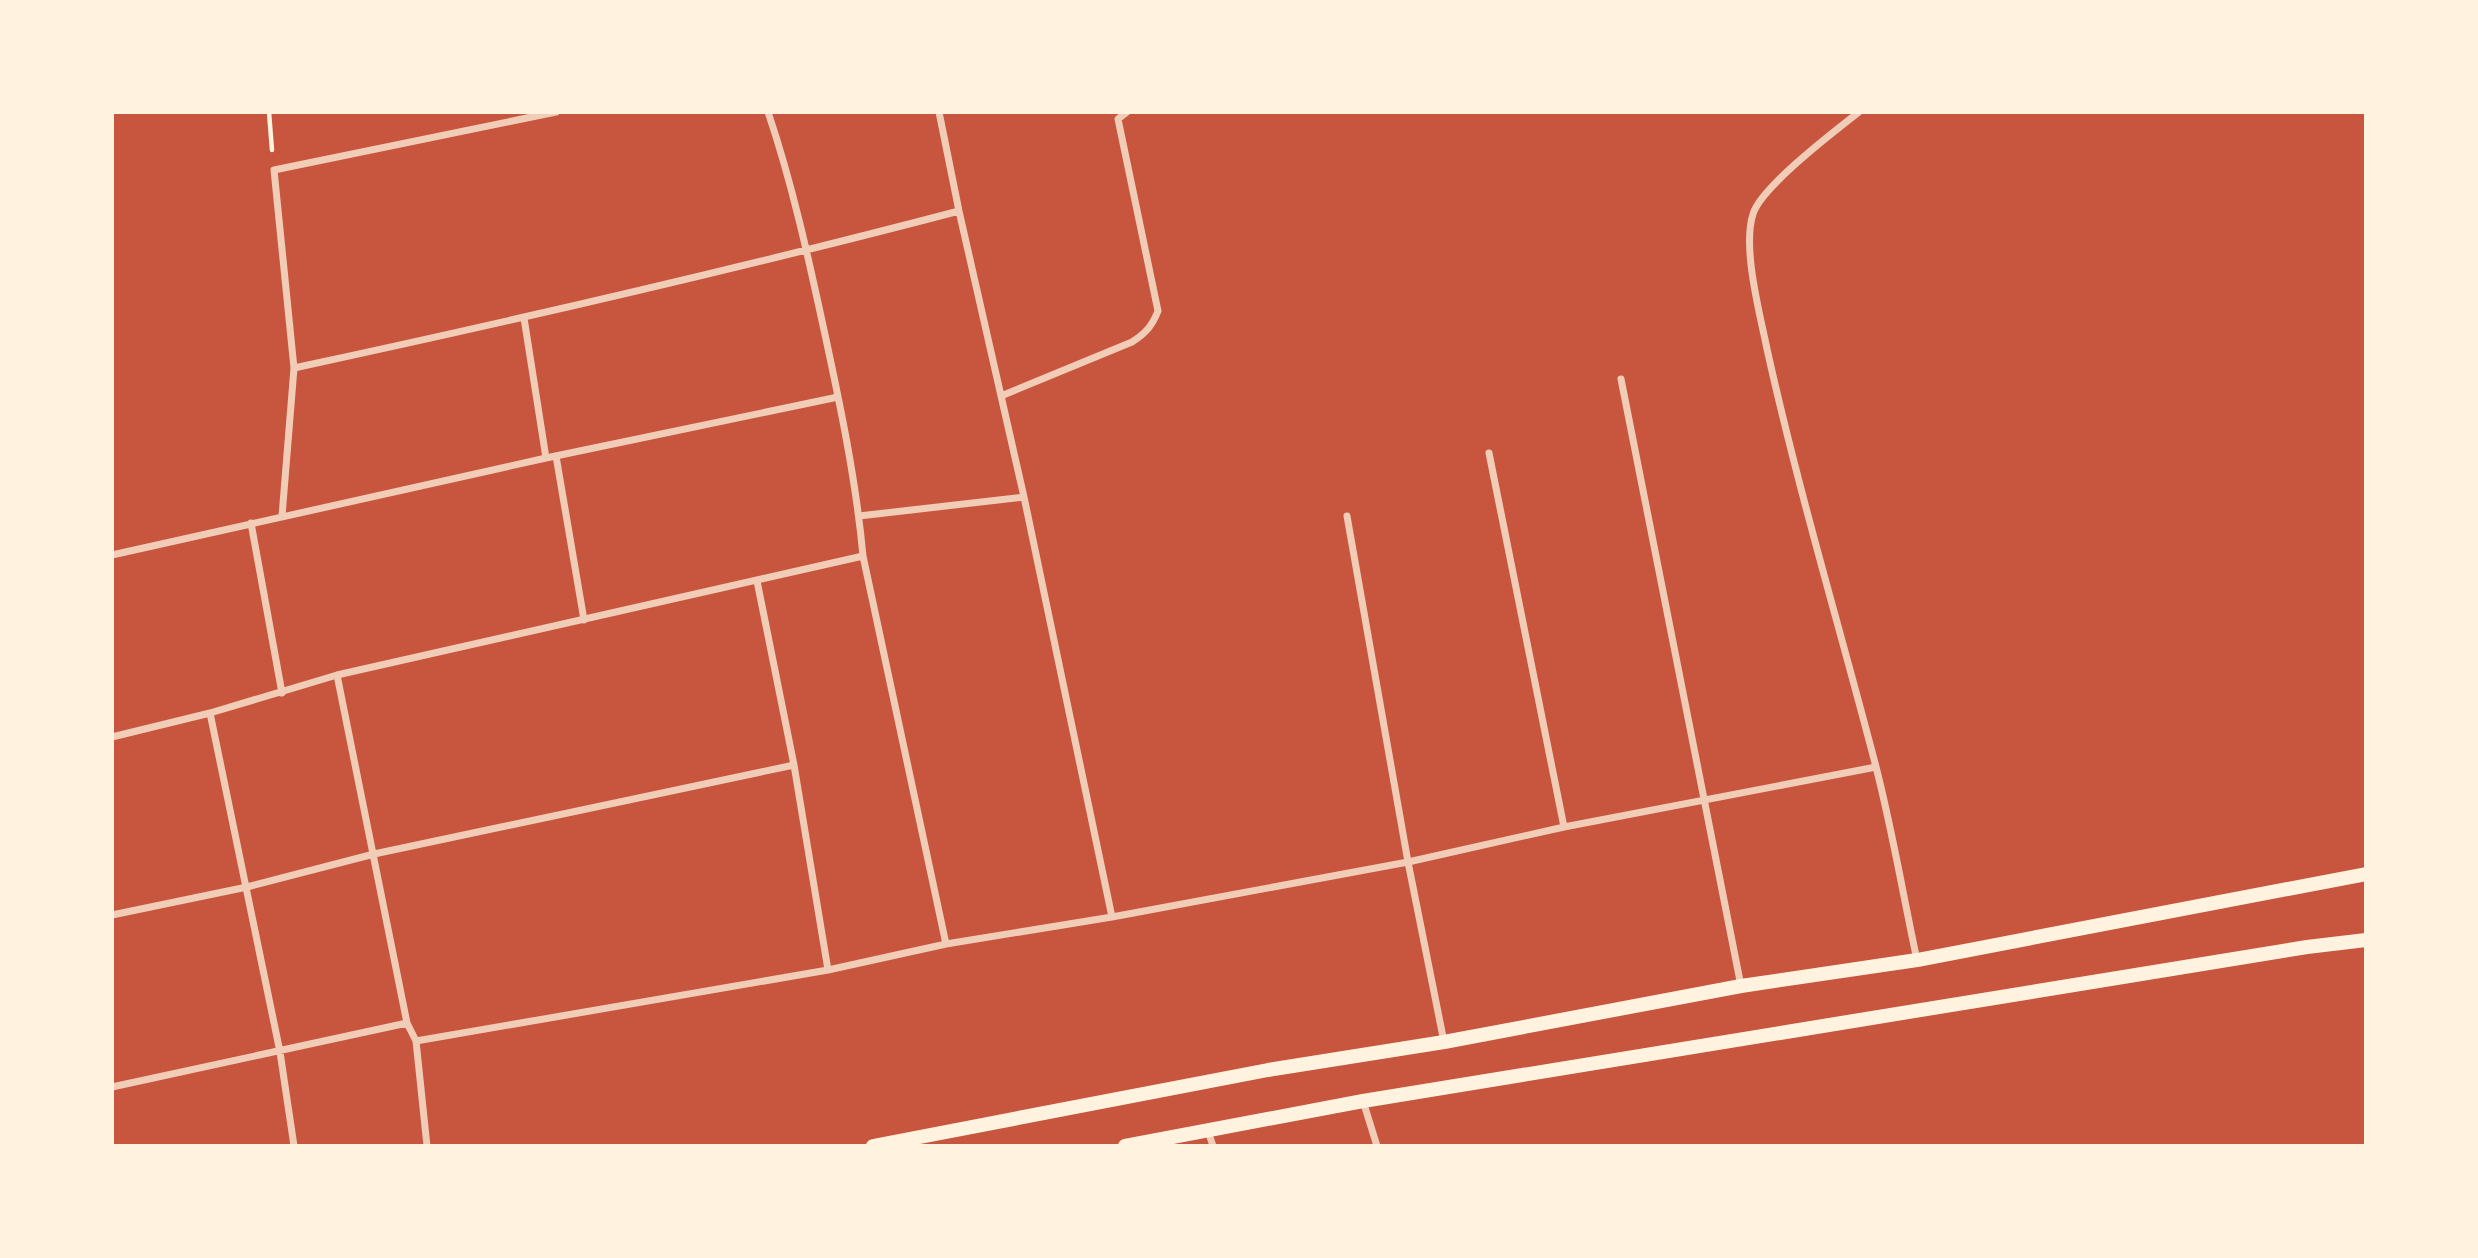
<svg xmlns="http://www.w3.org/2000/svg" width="2478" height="1258" font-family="'Nunito Sans',sans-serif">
  <rect width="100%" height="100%" fill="#c8553d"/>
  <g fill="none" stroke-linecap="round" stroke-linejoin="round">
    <path stroke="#fff3e0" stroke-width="4.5" d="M269,112L272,150"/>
    <path stroke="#f1ccb7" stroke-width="7" d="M768,112C792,183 808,256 824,330C840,404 856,480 863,556L946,944
      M939,112L959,211L1024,497L1112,917
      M1859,112C1835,131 1761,187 1753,214C1742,248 1760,314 1767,349C1798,489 1839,625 1875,763C1892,828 1903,895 1917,960
      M524,318L546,458
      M294,368C517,320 738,269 959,211
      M1621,379L1741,986
      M1001,396L1132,342C1146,333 1152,326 1158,311L1118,119L1127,112
      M1489,453L1564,827
      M556,456L584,620
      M282,516L294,368L274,170L556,112
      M859,516L1024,497
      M1347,516L1408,862L1444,1042
      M251,523L282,693
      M112,555L546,458L838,397
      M757,581L794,765L828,970
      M337,675L407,1023L416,1041L427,1146
      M210,713L280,1052L294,1146
      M112,737L210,713L337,675L863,556
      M112,915L247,887L374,854L794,765
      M416,1041L828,970L946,944L1112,917L1408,862L1564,827L1876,767
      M112,1087L407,1023
      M1363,1101L1377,1146
      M1208,1131L1213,1146"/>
    <path stroke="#fff3e0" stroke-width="14" d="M873,1146L1268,1070L1444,1042L1741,986L1917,960L2366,874
      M1125,1146L1363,1101L2307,947L2366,940"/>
  </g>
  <rect width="2478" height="1258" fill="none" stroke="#fff3e0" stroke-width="228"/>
</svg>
